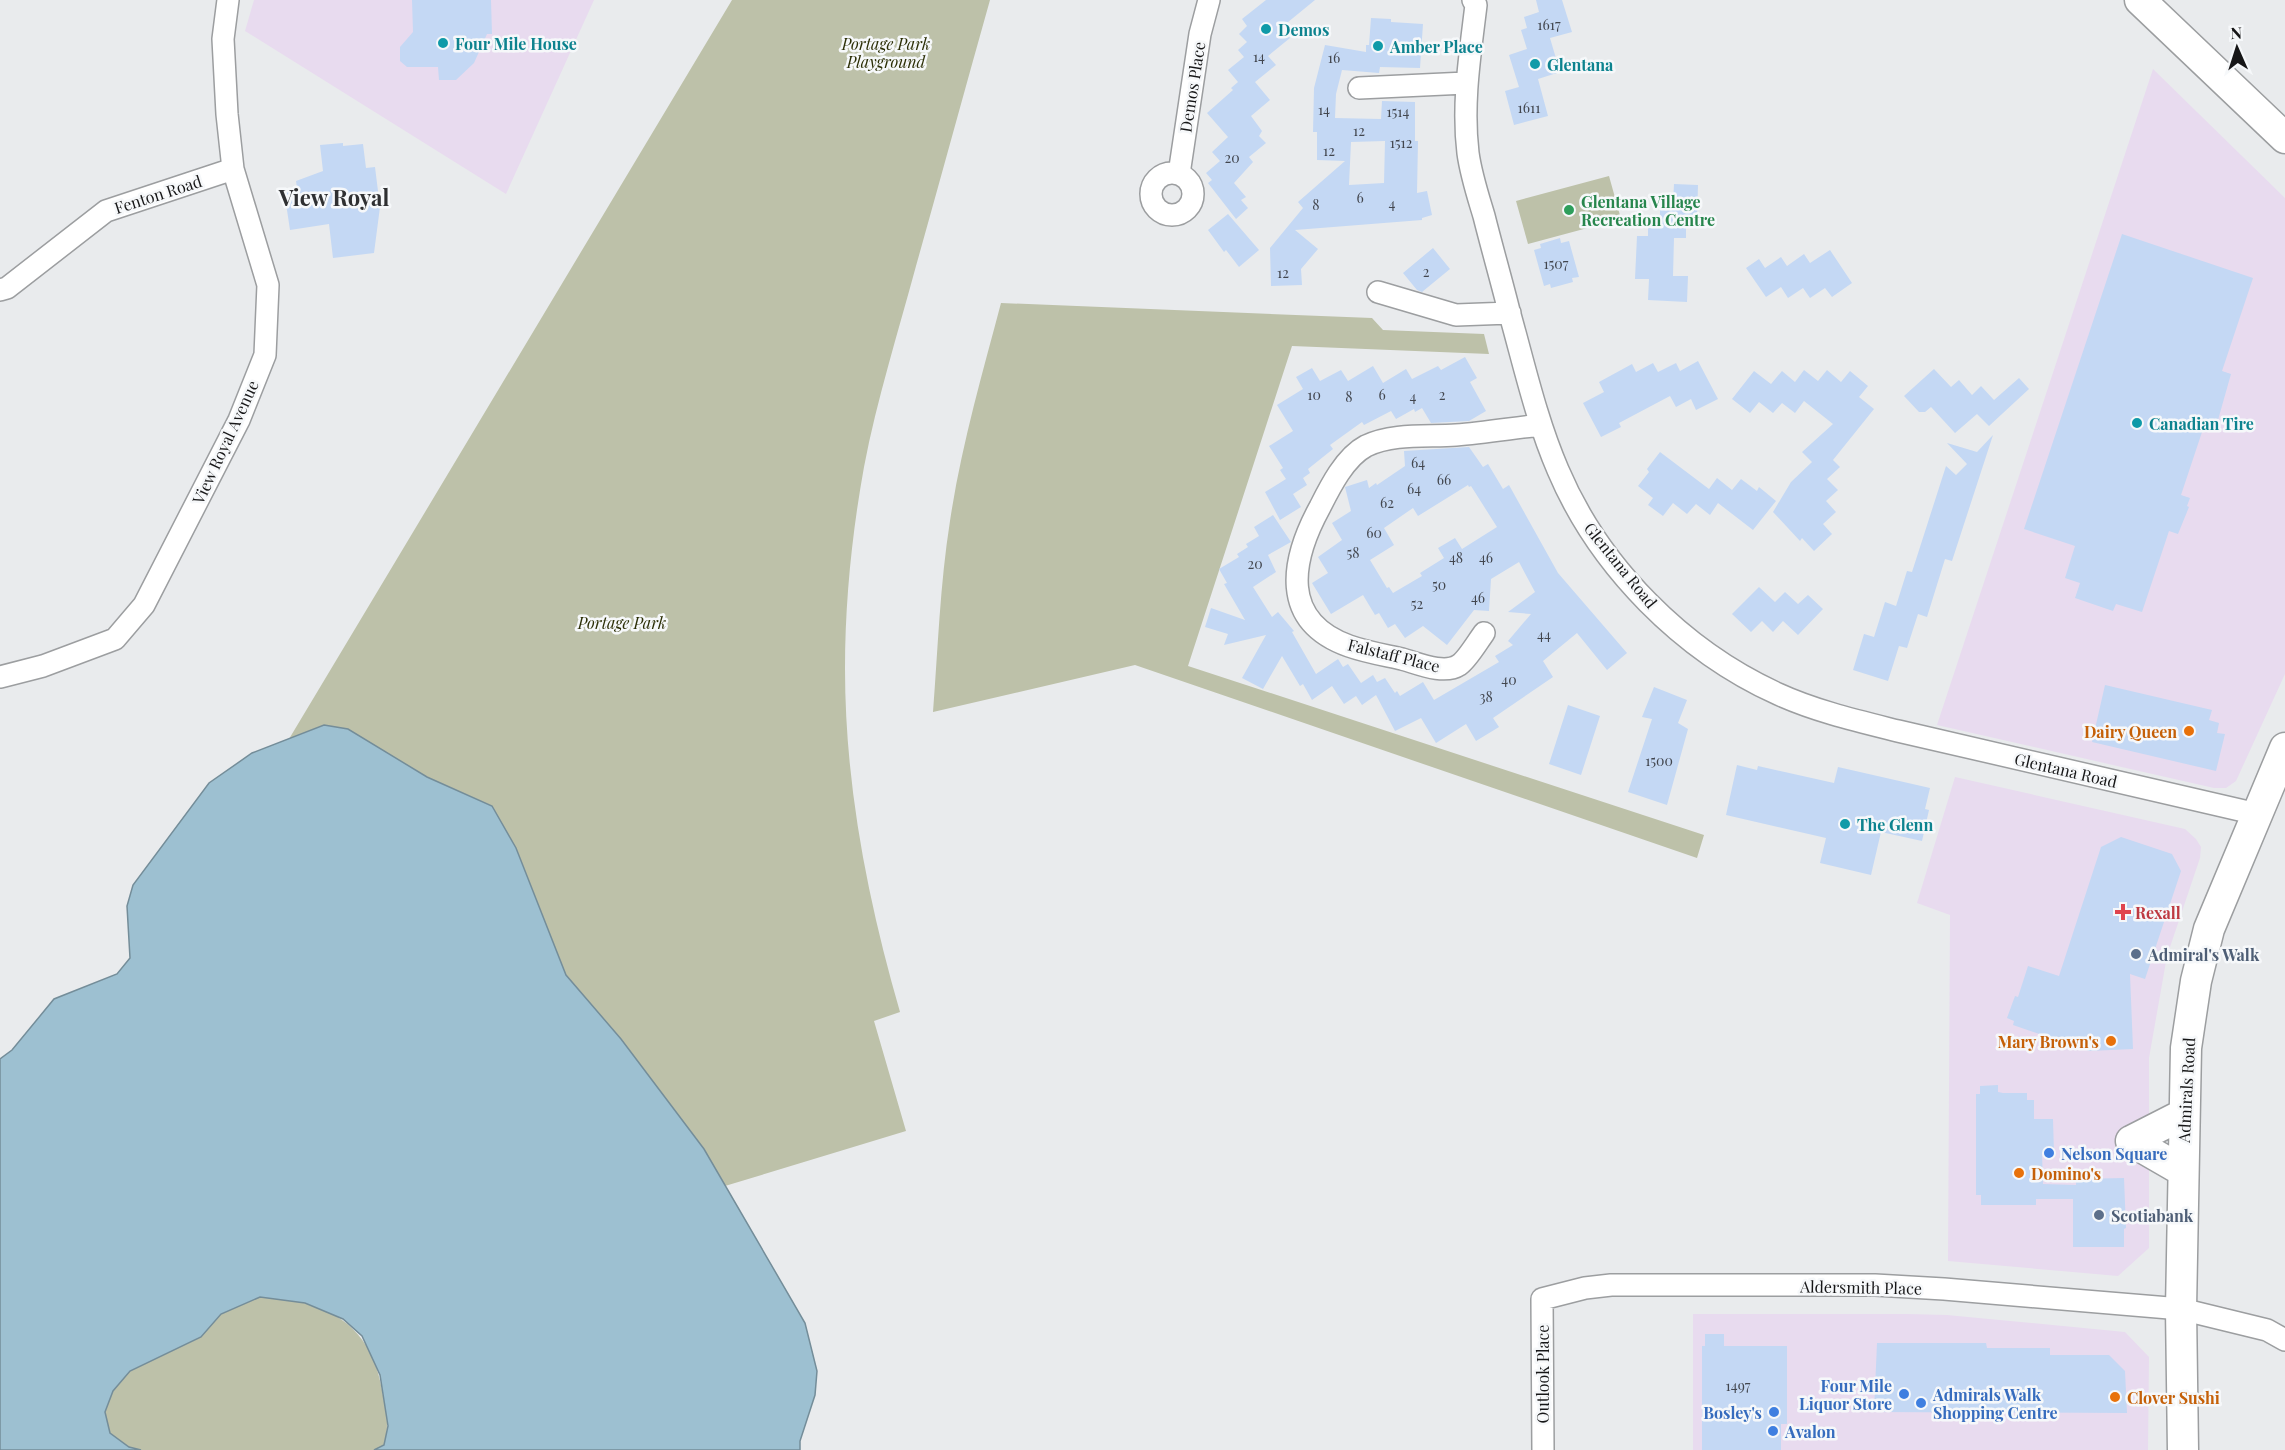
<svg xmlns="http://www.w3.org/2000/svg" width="2285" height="1450" font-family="'Playfair Display',serif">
  <rect width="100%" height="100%" fill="#e9ebed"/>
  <path fill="#e8dbef" d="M254,0H594L506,194L245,31Z
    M2153,69L2285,198V674L2236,781L2226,788H2214L1937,725Z
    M1955,777L2185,829L2196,839L2201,847L2200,858L2167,956L2149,1058V1248L2118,1276L1948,1261L1950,915L1917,903Z
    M1693,1314H1908L1947,1315L2125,1332L2149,1357L2148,1450H1693Z"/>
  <path fill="#bdc1a9" d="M732,0H990C965,89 941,177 916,266C898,333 877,399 864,467C852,533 845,602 845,669C845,786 868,901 900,1012L874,1021L906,1131L725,1186L704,1149L621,1039L566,975L516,848L492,806L427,777L289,739Z
    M1609,176L1621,219L1528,244L1516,201Z
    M1001,303L1372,318L1383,330L1484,334L1489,354L1292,346L1188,666L1704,835L1697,858L1135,665L933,712C938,648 940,584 950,521C961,447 982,375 1001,303Z
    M260,1297C274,1299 291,1299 305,1303C351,1316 374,1344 382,1390C386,1413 390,1422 384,1445L374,1450H141L129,1447L110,1433L105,1412L113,1391L130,1371L201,1337L221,1314Z"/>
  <path fill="#9dc0d1" stroke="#748d99" stroke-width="1.5" d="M324,725L348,729L427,777L492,806L516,848L566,975L621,1039L704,1149L805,1323L817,1371L815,1395L800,1441V1450H374L384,1445L388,1426L380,1375L362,1336L343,1319L305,1303L260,1297L221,1314L201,1337L130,1371L113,1391L105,1412L110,1433L129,1447L141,1450H0V1059L12,1050L54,999L117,974L130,958L127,906L133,885L209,783L252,753Z"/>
  <path fill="#c4d8f4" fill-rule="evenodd" d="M412,0H491L492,34H487L474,63L456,80H439L438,67H407L400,61V47L413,32Z
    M1266,0H1315L1282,27L1290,38L1268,56L1276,65L1255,82L1270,100L1251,116L1262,131L1259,136L1266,143L1249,157L1253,162L1234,183L1246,197L1241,200L1248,208L1236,219L1208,183L1212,180L1206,173L1220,161L1212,152L1228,137L1207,113L1233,90L1231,88L1238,82L1228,70L1244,57L1238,50L1247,42L1239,34L1247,26L1242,19Z
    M1536,0H1562L1572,32L1550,38L1560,72L1538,79L1548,116L1514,125L1505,91L1519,87L1509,55L1527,49L1521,30L1527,28L1524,17L1539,12Z
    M1371,18L1391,19V22L1423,24L1420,68L1380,67L1379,73L1342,70L1336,94L1335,118L1381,119L1382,101L1415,102V141H1418L1417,193L1427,191L1432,215L1422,218V220L1295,230L1318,249L1301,269L1302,285L1271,286L1270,248L1303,208L1298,202L1345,161L1317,160V132H1313L1314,88L1325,45L1366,52V45H1369ZM1385,141L1384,183L1349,185L1351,142Z
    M343,143V146L363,144L366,168L375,167L380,207L374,253L333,258L329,224L290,230L284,190L297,188L296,181L323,171L320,145Z
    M1674,184L1698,185L1697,220H1686V238H1674L1673,276H1688L1687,302L1648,300L1649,279H1635L1637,236H1648V220L1660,221V204H1673Z
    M1228,214L1259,250L1239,267L1226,250L1224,252L1208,230Z
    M2122,234L2253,278L2222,371L2231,374L2218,420L2216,419L2213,429L2204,426L2181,495L2190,498L2187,506L2189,507L2178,534L2169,531L2142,612L2116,604L2113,611L2075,598L2080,583L2065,578L2075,546L2024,529Z
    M1560,238L1561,243L1569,241L1579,277L1572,278L1573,282L1551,288L1550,284L1544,286L1534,250L1541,248L1540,244Z
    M1433,248L1450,269L1422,292L1417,290L1403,273Z
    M1830,250L1852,283L1832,297L1825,288L1810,298L1803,288L1788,298L1781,287L1766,297L1746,268L1759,259L1765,268L1781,257L1787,266L1804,254L1810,263Z
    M1465,357L1477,378L1470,382L1486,411L1469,421L1431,423L1422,408L1415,412L1414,409L1396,419L1391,411L1364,425L1362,422L1330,445L1333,449L1308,469L1310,473L1303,478L1307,485L1293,494L1301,507L1280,520L1265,492L1286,479L1280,470L1283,468L1269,446L1293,431L1277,405L1303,389L1296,377L1312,368L1320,381L1341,370L1348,381L1373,366L1383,383L1406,369L1412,379L1438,366L1441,370Z
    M1698,361L1718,399L1696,410L1691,399L1676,407L1670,396L1619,423L1621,427L1601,437L1583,403L1604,392L1599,382L1632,364L1636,372L1653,363L1658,372L1676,363L1680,371Z
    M1934,369L1951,387L1959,380L1972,395L1981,386L1994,400L2019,378L2029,389L1989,426L1977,414L1955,433L1931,407L1925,412H1919L1904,396Z
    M1804,370L1818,381L1827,370L1841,382L1850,371L1868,386L1859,397L1874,409L1833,460L1840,467L1827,479L1838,490L1826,501L1836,512L1823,524L1832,534L1814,551L1802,538L1800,541L1773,512L1791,482L1812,462L1802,452L1833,424L1804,401L1795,413L1782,403L1773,413L1759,402L1750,413L1732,399L1754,371L1771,384L1782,371L1795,382Z
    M1993,435L1952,561L1945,559L1927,617L1918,614L1907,648L1899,646L1888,681L1853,670L1864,634L1874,637L1885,602L1896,606L1907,571L1912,572L1946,466L1956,475L1967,464L1947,443L1977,452Z
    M1469,447L1483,467L1488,464L1503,489L1509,485L1558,573L1627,653L1607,670L1577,633L1543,661L1553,677L1493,718L1499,727L1476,741L1466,724L1436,743L1421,718L1395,731L1376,695L1362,705L1356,696L1344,704L1332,686L1312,700L1303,684L1300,686L1282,656L1263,689L1242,678L1266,635L1224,645L1228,634L1205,627L1211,608L1245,620L1224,584L1227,583L1219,569L1239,557L1237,554L1248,547L1246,544L1259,536L1254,527L1273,515L1291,542L1268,555L1276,572L1253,587L1272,617L1278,612L1294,631L1292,632L1316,674L1338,659L1343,667L1348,664L1361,683L1373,675L1377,682L1385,678L1395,693L1397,691L1400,696L1423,682L1434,700L1499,662L1495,656L1513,645L1508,641L1531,614L1508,612L1535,592L1519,562L1491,579L1489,611L1474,610L1447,645L1423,626L1405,638L1395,624L1388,628L1379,613L1375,615L1363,595L1331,614L1312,583L1328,573L1318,557L1342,540L1332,523L1351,511L1345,487L1367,480L1369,488L1376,483L1377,485L1405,466L1404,451ZM1468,485L1469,487L1471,486L1497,527L1462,549L1455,538L1438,548L1444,558L1420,573L1422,576L1393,593L1389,587L1387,588L1370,560L1394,545L1384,528L1413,508L1418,516Z
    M1660,452L1709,489L1717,478L1732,490L1741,479L1757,491L1759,487L1776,501L1753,530L1718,503L1710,515L1696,504L1687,514L1673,503L1663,516L1648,505L1653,498L1638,486L1649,472L1647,469Z
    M1759,587L1775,602L1785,592L1798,604L1808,595L1823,609L1798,635L1783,621L1773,632L1762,621L1751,632L1732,614Z
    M2105,685L2212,710L2209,720L2219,723L2217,733L2225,734L2216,771L2092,742Z
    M1654,687L1687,700L1678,723L1688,729L1667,805L1628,792L1652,719L1642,717Z
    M1568,705L1600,716L1581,775L1549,764Z
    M1737,765L1757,770L1758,766L1834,783L1838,767L1930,788L1925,809L1929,810L1922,841L1881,832L1871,875L1820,863L1826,838L1726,815Z
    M2121,837L2172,854L2181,871L2145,979L2130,974L2133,1049L2089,1051L2013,1025L2014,1021L2007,1018L2015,996L2018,997L2028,966L2059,976L2101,847Z
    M1998,1085V1092L2003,1093H2027V1100H2034V1119H2053L2054,1153H2042L2043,1184L2076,1185V1179L2124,1178L2126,1228L2124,1229V1247H2073V1199H2036V1205H1981V1195H1976V1094H1980V1086Z
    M1705,1334H1724V1346H1787V1424H1781V1450H1702V1346H1705Z
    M1877,1343H1986L1987,1348H2050V1355H2109L2125,1371L2127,1413L1874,1412Z"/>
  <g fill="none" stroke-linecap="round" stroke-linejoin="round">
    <g stroke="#9c9ea0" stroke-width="24">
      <path id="street" d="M1473,0L1476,5C1470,55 1462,104 1468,153C1471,175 1478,196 1484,216C1492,248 1501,279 1509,311C1524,364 1536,419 1558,470C1599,567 1683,651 1778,694C1815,711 1858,721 1898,731L2257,814
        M1359,88L1466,83
        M1151 194a21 21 0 1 1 42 0a21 21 0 1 1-42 0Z
        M1179,174L1200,34L1209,0
        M0,290L7,288L106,211L233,169
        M1378,292L1456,315L1510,313
        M1484,633C1478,641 1467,660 1459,665C1444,675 1417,663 1402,659C1384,655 1366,652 1349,646C1279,621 1291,560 1320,507C1330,487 1345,457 1366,446C1393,433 1427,437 1456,435C1484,433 1513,428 1541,425
        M0,677L43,666L115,639L144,605L239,420L265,355L268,285L233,169L227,114L223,39L228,0
        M1543,1450L1542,1299L1585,1288L1611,1285H1875L1944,1289L2181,1309L2267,1330L2285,1340"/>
    </g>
    <g stroke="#9c9ea0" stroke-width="33">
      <path id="secondary" d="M2140,0L2285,138
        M2131,1141L2183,1171
        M2131,1141L2184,1114
        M2183,1450L2181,1309L2186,1048L2196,981L2209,929L2285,748"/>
    </g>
    <use href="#street" stroke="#fff" stroke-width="21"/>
    <use href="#secondary" stroke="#fff" stroke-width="30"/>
  </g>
  <g fill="#0f9aa8" stroke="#f6f8fa" stroke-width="2">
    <circle cx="1266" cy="29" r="6"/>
    <circle cx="443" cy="43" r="6"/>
    <circle cx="1378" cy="46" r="6"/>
    <circle cx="1535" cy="64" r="6"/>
    <circle cx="2137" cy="423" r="6"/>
    <circle cx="1845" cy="824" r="6"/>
  </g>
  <circle fill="#2e9e5b" stroke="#f6f8fa" stroke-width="2" cx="1569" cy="210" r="6"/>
  <g fill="#e8710a" stroke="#f6f8fa" stroke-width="2">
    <circle cx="2189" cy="731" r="6"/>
    <circle cx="2111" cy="1041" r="6"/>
    <circle cx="2019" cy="1173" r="6"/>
    <circle cx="2115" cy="1397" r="6"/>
  </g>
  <path fill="#e0444e" stroke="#f6f8fa" stroke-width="2" d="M2120 903h6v6h6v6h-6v6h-6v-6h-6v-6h6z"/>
  <g fill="#5c6f8a" stroke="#f6f8fa" stroke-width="2">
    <circle cx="2136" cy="954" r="6"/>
    <circle cx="2099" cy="1215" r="6"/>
  </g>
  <g fill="#3f7fe0" stroke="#f6f8fa" stroke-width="2">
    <circle cx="2049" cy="1153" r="6"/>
    <circle cx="1904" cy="1394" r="6"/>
    <circle cx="1921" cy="1403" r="6"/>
    <circle cx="1774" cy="1412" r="6"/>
    <circle cx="1773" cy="1431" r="6"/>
  </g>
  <g text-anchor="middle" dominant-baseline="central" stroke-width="5" stroke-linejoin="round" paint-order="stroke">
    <g font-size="14" fill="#42464e">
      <text x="1549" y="24">1617</text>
      <text x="1259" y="56">14</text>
      <text x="1334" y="57">16</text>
      <text x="1529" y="107">1611</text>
      <text x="1324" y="109">14</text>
      <text x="1398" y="111">1514</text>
      <text x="1359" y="130">12</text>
      <text x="1401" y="142">1512</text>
      <text x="1329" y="150">12</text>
      <text x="1232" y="157">20</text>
      <text x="1360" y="197">6</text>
      <text x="1392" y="203">4</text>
      <text x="1316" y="204">8</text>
      <text x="1556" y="263">1507</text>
      <text x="1426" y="271">2</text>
      <text x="1283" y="272">12</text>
      <text x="1314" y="394">10</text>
      <text x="1382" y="394">6</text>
      <text x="1442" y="394">2</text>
      <text x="1349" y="396">8</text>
      <text x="1413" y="396">4</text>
      <text x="1418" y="462">64</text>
      <text x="1444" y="479">66</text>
      <text x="1414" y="488">64</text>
      <text x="1387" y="502">62</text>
      <text x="1374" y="532">60</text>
      <text x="1353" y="552">58</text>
      <text x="1456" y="557">48</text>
      <text x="1486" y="557">46</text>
      <text x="1255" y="563">20</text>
      <text x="1439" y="584">50</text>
      <text x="1478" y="597">46</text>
      <text x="1417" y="603">52</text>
      <text x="1544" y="634">44</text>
      <text x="1509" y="679">40</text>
      <text x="1486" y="696">38</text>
      <text x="1659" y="760">1500</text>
      <text x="1738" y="1385">1497</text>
    </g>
    <g font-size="16" font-weight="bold" fill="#0d838f" stroke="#f6f8fa" text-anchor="start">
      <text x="1278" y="29">Demos</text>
      <text x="455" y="43">Four Mile House</text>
      <text x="1390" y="46">Amber Place</text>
      <text x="1547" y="64">Glentana</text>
      <text x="2149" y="423">Canadian Tire</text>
      <text x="1857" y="824">The Glenn</text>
    </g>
    <g font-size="16" font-style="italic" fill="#2b2e05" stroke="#f6f8fa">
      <text x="886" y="43">Portage Park<tspan x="886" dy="18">Playground</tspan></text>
      <text x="622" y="622">Portage Park</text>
    </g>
    <g font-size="16" fill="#161617" stroke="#f6f8fa">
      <text transform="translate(1192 87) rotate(-81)">Demos Place</text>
      <text transform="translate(158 194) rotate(-18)">Fenton Road</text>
      <text transform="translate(225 442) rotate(-65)">View Royal Avenue</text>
      <text transform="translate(1621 565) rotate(51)">Glentana Road</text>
      <text transform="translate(1394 655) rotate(14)">Falstaff Place</text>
      <text transform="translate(2066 770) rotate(13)">Glentana Road</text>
      <text transform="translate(2186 1090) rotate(-87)">Admirals Road</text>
      <text transform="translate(1861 1287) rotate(1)">Aldersmith Place</text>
      <text transform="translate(1542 1374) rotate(-90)">Outlook Place</text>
    </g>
    <g font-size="16" font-weight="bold" fill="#27864d" stroke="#f6f8fa" text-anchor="start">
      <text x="1581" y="201">Glentana Village<tspan x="1581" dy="18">Recreation Centre</tspan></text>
    </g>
    <g font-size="16" font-weight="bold" fill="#c56008" stroke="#f6f8fa" text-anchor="end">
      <text x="2177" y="731">Dairy Queen</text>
      <text x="2099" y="1041">Mary Brown's</text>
      <text x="2031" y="1173" text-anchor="start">Domino's</text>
      <text x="2127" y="1397" text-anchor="start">Clover Sushi</text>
    </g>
    <g font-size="16" font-weight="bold" fill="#be3a42" stroke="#f6f8fa" text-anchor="start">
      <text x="2135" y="912">Rexall</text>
    </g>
    <g font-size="16" font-weight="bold" fill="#4e5e75" stroke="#f6f8fa" text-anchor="start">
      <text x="2148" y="954">Admiral's Walk</text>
      <text x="2111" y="1215">Scotiabank</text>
    </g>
    <g font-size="16" font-weight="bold" fill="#366cbe" stroke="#f6f8fa" text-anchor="start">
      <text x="2061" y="1153">Nelson Square</text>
      <text x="1892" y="1385" text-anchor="end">Four Mile<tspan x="1892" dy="18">Liquor Store</tspan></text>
      <text x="1933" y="1394">Admirals Walk<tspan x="1933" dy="18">Shopping Centre</tspan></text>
      <text x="1762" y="1412" text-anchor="end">Bosley's</text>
      <text x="1785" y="1431">Avalon</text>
    </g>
    <g font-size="22" font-weight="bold" fill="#2f3032" stroke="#f6f8fa">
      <text x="334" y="197">View Royal</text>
    </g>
  </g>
  <g transform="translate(2237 48) rotate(357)" stroke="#f6f8fa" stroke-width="4.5" paint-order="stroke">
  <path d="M0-4.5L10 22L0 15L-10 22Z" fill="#161617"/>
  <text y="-9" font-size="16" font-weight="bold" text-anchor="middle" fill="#161617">N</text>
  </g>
</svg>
